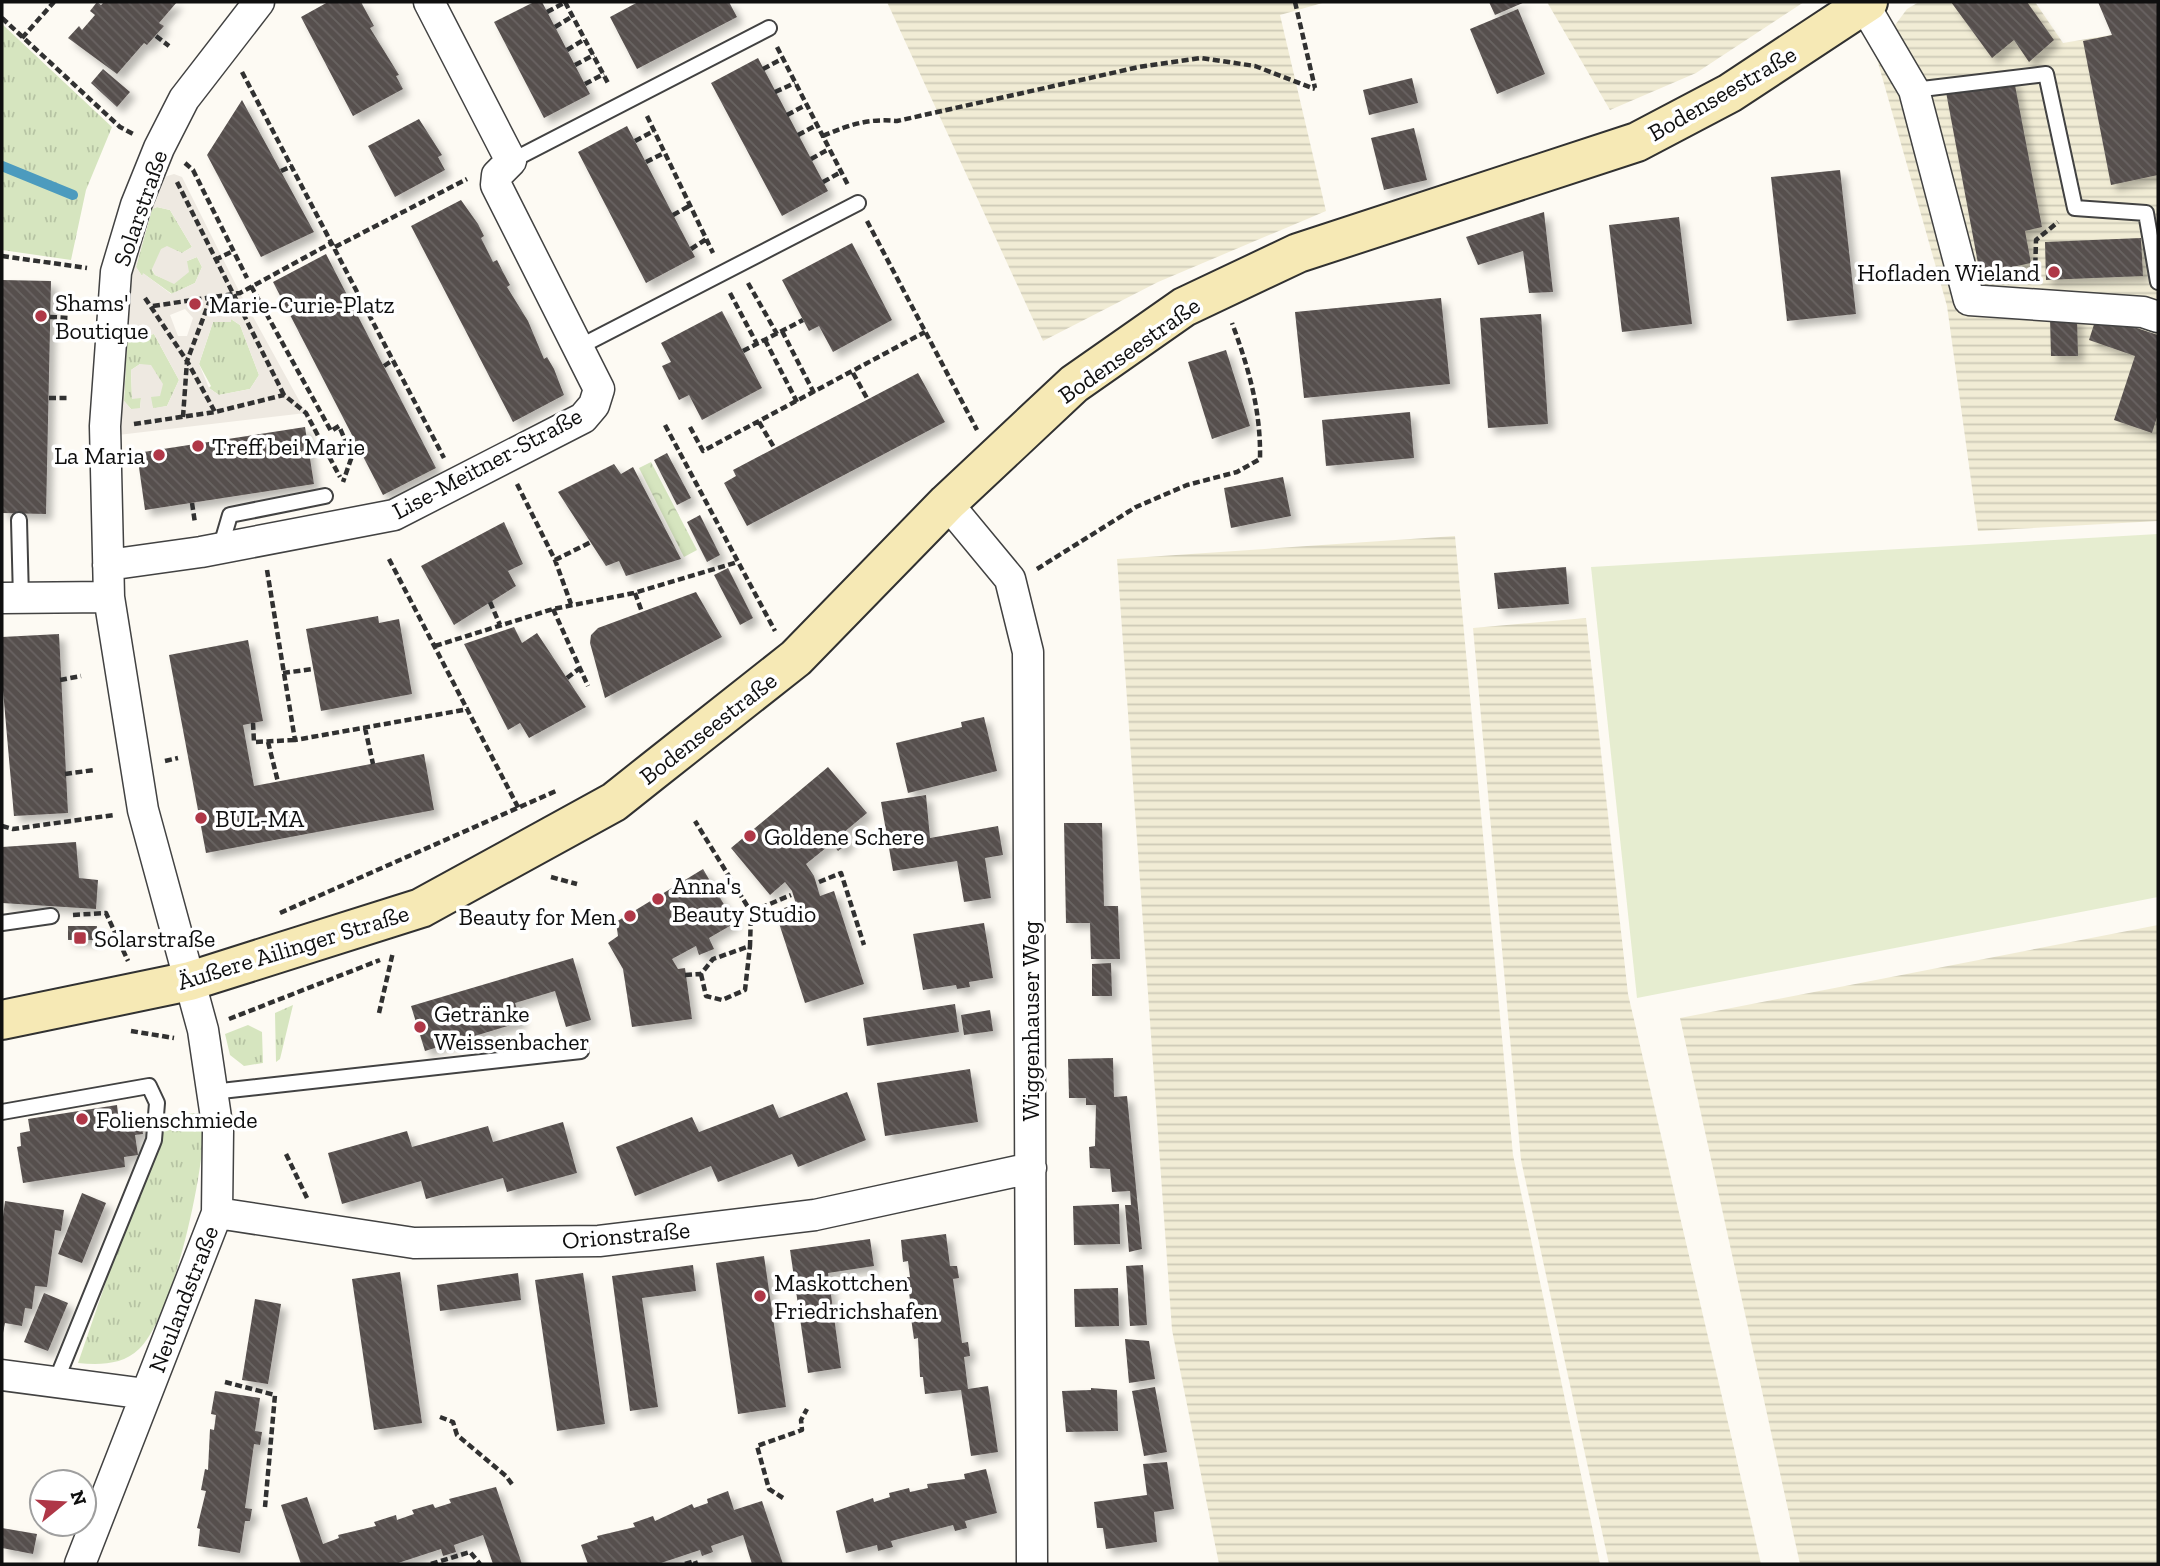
<svg xmlns="http://www.w3.org/2000/svg" width="2160" height="1566" font-family="'Zilla Slab',serif">
  <defs>
    <pattern id="farmland-rules" width="6" height="5" patternUnits="userSpaceOnUse" patternTransform="scale(1.75)"><rect width="6" height="5" fill="#f1ecd5"/><path d="M0 2.5h6" fill="none" stroke="#cdc9b6"/></pattern>
    <pattern id="grass-tufts" width="24" height="20" patternUnits="userSpaceOnUse" patternTransform="scale(1.75)"><rect width="24" height="20" fill="#d6e5bf"/><path d="M3 7l-1-3M5 7V3M7 7l1-3M15 17l-1-3M17 17v-4M19 17l1-3" fill="none" stroke="#b6c3a3"/></pattern>
    <pattern id="park-crowns" width="20" height="18" patternUnits="userSpaceOnUse" patternTransform="scale(1.75)"><rect width="20" height="18" fill="#d6e5bf"/><path d="M2 6a3 3 0 1 1 6 0M12 15a3 3 0 1 1 6 0" fill="none" stroke="#b6c3a3"/></pattern>
    <pattern id="building-back-hatch" width="6" height="6" patternUnits="userSpaceOnUse" patternTransform="scale(1.75)"><rect width="6" height="6" fill="#564f4d"/><path d="M-1 5l2 2M0 0l6 6M5-1l2 2" fill="none" stroke="#696462"/></pattern>
    <filter id="shadow"><feDropShadow dx="6" dy="6" stdDeviation="3.5" flood-color="#0004"/></filter>
  </defs>
  <rect width="100%" height="100%" fill="#fdfaf3"/>
  <path fill="url(#farmland-rules)" d="M887,2H1326L1280,15L1326,211L1158,282L1043,341Z
    M1547,2H1804L1696,73L1610,110Z
    M1919,2H2035L2063,43L2158,27V521L1978,531L1947,306L1875,52L1907,9Z
    M1455,536L1513,1155L1600,1564H1219L1172,1330L1117,559Z
    M1586,618L1628,994L1761,1564H1609L1521,1160L1473,628Z
    M2158,925V1564H1800L1680,1018Z"/>
  <path fill="url(#grass-tufts)" d="M2,24L112,127L86,190L71,260L2,250Z
    M157,207L170,210L192,247L182,253L167,247L152,270L155,275L174,283L187,261L197,257L202,267L195,283L172,294L144,274L142,276L136,267L152,209Z
    M231,319L240,325L259,375L250,389L219,395L209,388L211,386L199,364L213,322H230Z
    M154,334L179,380L167,406L153,409L140,364L131,370L132,398H141L140,409H131L124,401L127,343L132,336L133,339Z
    M293,1005L280,1059L276,1062L275,1013Z
    M248,1025L262,1032L263,1063L244,1066L230,1055L225,1034Z
    M204,1113C207,1163 174,1316 139,1349C123,1365 99,1365 78,1363L128,1218L171,1114Z"/>
  <path fill="url(#park-crowns)" d="M651,462L697,550L684,557L639,468Z"/>
  <path fill="#e6edd0" d="M2158,534V897L1637,998L1591,567Z"/>
  <path fill="#eee9e1" fill-rule="evenodd" d="M174,174L182,177L240,293L306,413L118,435L129,279L141,229L161,178ZM157,207L170,210L192,247L182,253L167,246L161,249L152,269L155,275L174,284L189,272L187,261L197,257L202,267L195,283L171,294L143,273L142,276L136,267L152,209ZM185,309L193,318L187,336H178L170,315ZM231,319L240,325L259,375L250,389L219,395L209,388L199,364L213,322H231ZM154,334L179,380L167,406L153,408L151,397L160,396L163,384L151,365L140,364L131,370L132,399L141,398L140,408L131,409L124,401L127,343L131,337Z"/>
  <g fill="none" stroke-linecap="round" stroke-linejoin="round">
    <path stroke="#4c9bbe" stroke-width="10" d="M2,166L73,195"/>
  </g>
  <path fill="url(#building-back-hatch)" filter="url(#shadow)" d="M97,2L101,5L104,2H177L159,23L164,26L147,45L144,43L117,74L68,38L79,26L82,30L95,15L90,11Z
    M328,2H361L374,26L370,28L399,75L396,76L403,89L353,116L301,17Z
    M534,2H542L590,94L544,118L494,22Z
    M638,2H729L737,17L637,69L610,17Z
    M1489,2H1525L1495,15Z
    M1951,2H2027L2054,40L2029,62L2014,40L1992,58Z
    M2098,2H2157L2158,6V175L2111,185L2083,41L2112,35Z
    M1518,9L1545,74L1497,94L1470,29Z
    M758,58L828,191L782,216L711,83Z
    M103,69L130,92L117,107L91,83Z
    M1412,78L1418,103L1369,115L1363,90Z
    M2014,80L2042,227L2025,231L2031,263L1980,274L1946,92Z
    M242,100L314,232L261,257L207,155Z
    M419,119L442,155L438,157L445,170L395,197L368,146Z
    M627,126L695,257L646,283L578,152Z
    M1414,128L1427,180L1384,190L1371,138Z
    M1840,170L1856,314L1787,321L1771,177Z
    M461,200L478,224L484,236L481,238L493,262L497,260L503,272L510,285L507,287L528,321L544,359L547,357L554,369L564,395L513,422L411,226Z
    M1544,212L1553,292L1529,293L1523,251L1478,265L1466,237Z
    M1679,217L1692,324L1622,332L1609,225Z
    M2141,238L2143,276L2046,280L2045,242Z
    M852,243L892,320L833,352L819,326L809,331L782,280Z
    M326,254L436,468L383,495L273,282Z
    M2,280L51,281L46,514L2,513Z
    M1441,298L1450,384L1304,398L1295,312Z
    M722,311L762,388L702,420L689,395L679,400L662,366L671,362L661,343Z
    M1541,314L1548,424L1488,428L1480,318Z
    M2097,315L2158,335V414L2152,433L2114,420L2135,356L2089,340Z
    M2077,317L2078,356H2051L2050,318Z
    M1226,350L1250,426L1212,439L1188,362Z
    M918,373L945,422L747,526L724,483L736,476L733,470Z
    M1410,412L1414,458L1326,466L1322,420Z
    M305,427L314,484L145,510L137,453Z
    M667,453L691,498L677,505L654,460Z
    M614,464L621,474L633,467L681,559L626,576L619,561L606,566L558,492Z
    M1283,477L1291,516L1231,528L1224,488Z
    M700,515L720,555L707,562L687,522Z
    M504,522L523,564L508,571L516,586L454,625L421,566Z
    M1566,567L1569,604L1498,609L1494,573Z
    M728,568L753,618L740,625L714,575Z
    M696,592L722,637L605,698L590,643L591,635L598,628Z
    M378,616L379,623L399,619L412,694L321,711L306,629Z
    M514,627L522,643L537,633L586,707L529,738L520,723L508,730L464,644Z
    M59,634L68,813L14,816L2,679V637Z
    M248,640L263,721L243,725L254,786L424,754L434,810L206,853L169,655Z
    M984,717L997,771L908,793L896,743L962,727L961,722Z
    M828,767L867,813L843,833L850,842L838,851L832,843L806,864L814,876L820,896L834,891L864,984L805,1003L775,911L796,904L792,891L785,882L770,895L731,848Z
    M926,795L930,838L998,826L1003,855L985,858L991,898L964,902L957,861L893,871L881,802Z
    M1064,823H1102L1104,906H1118L1120,959H1091L1090,923H1066Z
    M76,842L79,878L98,880L96,909L2,903V847Z
    M703,869L735,923L709,938L714,949L699,955L696,946L672,959L678,969L685,968L692,1019L632,1027L623,969L608,943L618,936L616,922Z
    M984,923L993,978L969,982L970,987L957,989L956,985L923,990L913,934Z
    M68,926H97L96,940H68Z
    M573,958L591,1020L566,1027L555,991L515,1003L521,1022L425,1051L411,1006Z
    M1111,963L1112,996H1092V964Z
    M955,1004L959,1032L867,1046L863,1018Z
    M990,1010L993,1031L964,1035L961,1015Z
    M1113,1058L1114,1097L1127,1096L1142,1249L1129,1252L1125,1205H1131L1130,1191L1112,1192L1110,1169L1090,1168L1089,1147L1095,1146L1096,1105H1086V1098H1069L1068,1059Z
    M970,1069L978,1122L885,1136L877,1083Z
    M847,1092L866,1140L798,1167L792,1154L718,1182L711,1166L635,1196L616,1147L692,1117L699,1132L773,1104L779,1118Z
    M117,1105L118,1114L127,1113L128,1123L141,1121L143,1134L135,1135L138,1155L124,1157L125,1167L23,1183L17,1147L21,1146L20,1133L30,1131L28,1119Z
    M563,1122L577,1173L507,1192L503,1178L426,1199L421,1181L342,1204L328,1153L407,1131L412,1147L488,1126L493,1142Z
    M82,1193L106,1203L82,1263L58,1254Z
    M5,1201L64,1210L61,1231L55,1230L47,1287L35,1286L32,1309L25,1308L22,1326L5,1323L3,1333L2,1225Z
    M1119,1204L1120,1244L1074,1245L1073,1206Z
    M946,1234L950,1266H957L959,1278L953,1279L962,1343L968,1342L970,1356L964,1357L968,1389L988,1386L998,1452L971,1456L961,1390L925,1394L923,1377H920L918,1338L914,1339L911,1318H916L913,1300H910L907,1277H910L908,1261L903,1262L901,1240Z
    M870,1239L874,1266L828,1273L841,1368L808,1373L790,1250Z
    M764,1256L786,1407L738,1414L716,1263Z
    M693,1265L696,1291L642,1298L658,1407L630,1411L612,1276Z
    M1143,1265L1147,1325L1130,1326L1126,1266Z
    M400,1272L422,1423L374,1430L352,1279Z
    M518,1273L521,1300L440,1311L437,1285Z
    M583,1273L605,1424L557,1431L535,1280Z
    M1118,1288L1119,1326L1075,1327L1074,1289Z
    M44,1293L68,1303L48,1351L24,1342Z
    M255,1299L281,1304L268,1384L242,1380Z
    M1125,1339L1149,1341L1155,1379L1129,1383Z
    M1155,1387L1167,1452L1144,1456L1132,1391Z
    M1091,1388L1117,1390L1118,1431L1066,1432L1062,1391L1091,1390Z
    M215,1391L260,1398L255,1431L262,1432L260,1445L254,1444L245,1508L252,1509L250,1521H245L240,1553L198,1546L200,1529L197,1528L206,1491L201,1490L205,1469L208,1470L210,1429L214,1430L216,1415L211,1414Z
    M1167,1462L1174,1509L1154,1512L1157,1542L1106,1549L1103,1528H1097L1094,1502L1147,1495L1143,1464Z
    M986,1469L997,1513L965,1521L967,1528L955,1531L953,1525L891,1541L893,1547L878,1551L877,1545L846,1553L836,1511L873,1498L874,1502L890,1497L889,1493L909,1488L910,1492L928,1488L927,1484L965,1479L964,1474Z
    M496,1487L522,1564H493L483,1535L454,1545L456,1552L443,1556L441,1549L395,1564H301L281,1505L307,1497L323,1544L339,1538L338,1535L376,1526L374,1522L396,1515L397,1520L414,1514L412,1510L433,1504L435,1508L451,1503L449,1499Z
    M728,1491L734,1510L762,1501L783,1564H752L743,1535L711,1546L713,1552L702,1556L700,1550L658,1564H588L581,1545L598,1539L597,1536L635,1527L633,1523L653,1516L655,1521L692,1504L694,1508L708,1503L707,1499Z
    M2,1528L37,1534L33,1554L2,1548Z"/>
  <g fill="none" stroke-linecap="round" stroke-linejoin="round">
    <g stroke="#424242" stroke-width="18">
      <path id="service" d="M1914,90L2046,74L2075,208L2146,213L2158,282
        M511,161L769,28
        M579,347L858,203
        M19,520L21,599
        M220,549L230,515L325,496
        M2,923L51,916
        M212,1092L581,1051
        M2,1112L149,1086L157,1103L154,1140L56,1381"/>
    </g>
    <g stroke="#424242" stroke-width="33">
      <path id="minor" d="M1864,5L1914,90L1969,300L2143,312L2158,317
        M947,503L1010,579L1028,652L1032,1564
        M108,565L201,552L394,515L583,418L594,405L599,389L496,185L497,175L511,161L429,2
        M2,598L109,597
        M217,1213L414,1243L599,1241L815,1215L1031,1168
        M2,1375L146,1394
        M80,1564L217,1213L218,1131L203,1030L143,810L109,597L105,426L116,272L136,205L159,148L184,99L259,2"/>
    </g>
    <g stroke="#313131" stroke-width="42">
      <path id="secondary" d="M2,1020L190,981L421,908L614,802L653,771L796,658L947,503L1074,384L1184,307L1298,253L1637,142L1730,93L1868,2"/>
    </g>
    <path stroke="#313131" stroke-width="4.5" stroke-dasharray="7 3.5" stroke-linecap="butt" d="M565,2L609,85
      M1295,2L1315,88
      M547,12L566,2
      M2,18L120,127L135,135
      M555,27L573,16
      M156,36L169,46
      M22,38L54,2
      M777,47L848,185
      M567,50L585,39
      M575,65L594,55
      M763,69L782,59
      M242,72L444,458
      M585,84L604,74
      M775,92L795,83
      M787,115L806,105
      M647,116L713,253
      M798,135L817,125
      M823,136C848,125 869,118 897,121L1139,67L1201,58L1255,66L1315,89
      M635,141L654,131
      M811,159L829,149
      M646,162L664,153
      M185,163L193,170L247,278
      M281,171L292,166
      M177,182L284,395
      M823,182L841,172
      M673,215L691,205
      M867,221L977,430
      M335,247L467,179
      M691,249L708,238
      M2,256L87,268
      M215,260L233,251
      M2035,275L2036,240L2058,222
      M748,283L777,334
      M251,286L331,431L339,426L352,456L343,482
      M730,293L757,344
      M145,298L187,361L215,412
      M153,306L240,293L333,242
      M50,317L70,318
      M782,331L814,393
      M765,340L797,402
      M743,351L803,320
      M384,366L393,360
      M853,373L868,400
      M49,398H68
      M183,417L187,361L210,300
      M759,422L775,449
      M134,424L215,412L284,395L306,413L340,477
      M665,425L775,631
      M690,427L703,451L925,332
      M517,484L555,560L571,604
      M192,503L195,523
      M389,559L519,809
      M555,560L591,542
      M1037,569L1136,507L1187,485L1237,472L1260,459C1261,411 1249,369 1232,323
      M267,570L295,740L469,709
      M635,593L642,612
      M490,602L500,625
      M553,609L588,686
      M435,646L553,609L634,593L738,562
      M283,673L313,669
      M567,678L580,668
      M60,680L81,676
      M253,723L254,742L295,740
      M365,728L373,764
      M268,742L278,782
      M165,761L178,758
      M65,774L94,770
      M2,826L13,829L114,815
      M551,877L577,884
      M819,882L841,873L864,945
      M751,912L791,895
      M280,913L556,791
      M73,915L106,913L128,961
      M701,974L706,996L722,1000L745,990L750,946
      M685,975L701,974L713,959L750,946L751,912L695,821
      M379,1013L393,952
      M229,1019L380,960
      M131,1031L174,1038
      M286,1154L307,1198
      M225,1382L275,1395L265,1507
      M440,1417L453,1422L457,1435L506,1476L514,1487
      M783,1498L769,1489L757,1446L802,1430L801,1420L807,1409
      M431,1564L470,1552L480,1564
      M685,1564L695,1561L696,1564"/>
    <use href="#service" stroke="#fff" stroke-width="14"/>
    <use href="#minor" stroke="#fff" stroke-width="30"/>
    <use href="#secondary" stroke="#f6e9b5" stroke-width="38"/>
  </g>
  <g fill="#af3747" stroke="#fff" stroke-width="2.5">
    <circle cx="2054" cy="272" r="7"/>
    <circle cx="195" cy="304" r="7"/>
    <circle cx="41" cy="316" r="7"/>
    <circle cx="198" cy="446" r="7"/>
    <circle cx="159" cy="455" r="7"/>
    <circle cx="201" cy="818" r="7"/>
    <circle cx="750" cy="836" r="7"/>
    <circle cx="658" cy="899" r="7"/>
    <circle cx="630" cy="916" r="7"/>
    <rect x="73" y="931" width="14" height="14" rx="3.5"/>
    <circle cx="420" cy="1027" r="7"/>
    <circle cx="82" cy="1119" r="7"/>
    <circle cx="760" cy="1296" r="7"/>
  </g>
  <g text-anchor="middle" dominant-baseline="central" stroke-width="7" stroke-linejoin="round" paint-order="stroke">
    <g font-size="24" fill="#0f0f0f" stroke="#fff">
      <text transform="translate(1722 93) rotate(-30)">Bodenseestraße</text>
      <text transform="translate(140 208) rotate(-71)">Solarstraße</text>
      <text transform="translate(1129 350) rotate(-35)">Bodenseestraße</text>
      <text transform="translate(487 463) rotate(-28)">Lise-Meitner-Straße</text>
      <text transform="translate(708 728) rotate(-38)">Bodenseestraße</text>
      <text transform="translate(293 947) rotate(-17)">Äußere Ailinger Straße</text>
      <text transform="translate(1030 1021) rotate(-90)">Wiggenhauser Weg</text>
      <text transform="translate(626 1235) rotate(-5)">Orionstraße</text>
      <text transform="translate(183 1299) rotate(-69)">Neulandstraße</text>
    </g>
    <g font-size="24" fill="#0f0f0f" stroke="#fff" text-anchor="start">
      <text x="2040" y="272" text-anchor="end">Hofladen Wieland</text>
      <text x="55" y="302">Shams'<tspan x="55" dy="28">Boutique</tspan></text>
      <text x="209" y="304">Marie-Curie-Platz</text>
      <text x="212" y="446">Treff bei Marie</text>
      <text x="145" y="455" text-anchor="end">La Maria</text>
      <text x="215" y="818">BUL-MA</text>
      <text x="764" y="836">Goldene Schere</text>
      <text x="672" y="885">Anna's<tspan x="672" dy="28">Beauty Studio</tspan></text>
      <text x="616" y="916" text-anchor="end">Beauty for Men</text>
      <text x="94" y="938">Solarstraße</text>
      <text x="434" y="1013">Getränke<tspan x="434" dy="28">Weissenbacher</tspan></text>
      <text x="96" y="1119">Folienschmiede</text>
      <text x="774" y="1282">Maskottchen<tspan x="774" dy="28">Friedrichshafen</tspan></text>
    </g>
  </g>
  <rect width="2160" height="1566" fill="none" stroke="#0f0f0f" stroke-width="7"/>
  <g transform="translate(63 1503) rotate(72)"><circle r="33" fill="#ffffff" stroke="#9f9f9f" stroke-width="2"/>
  <path d="M0-5L12 26L0 18L-12 26Z" fill="#af3747"/>
  <text y="-10" font-size="19" font-weight="bold" text-anchor="middle" fill="#0f0f0f">N</text>
  </g>
</svg>
